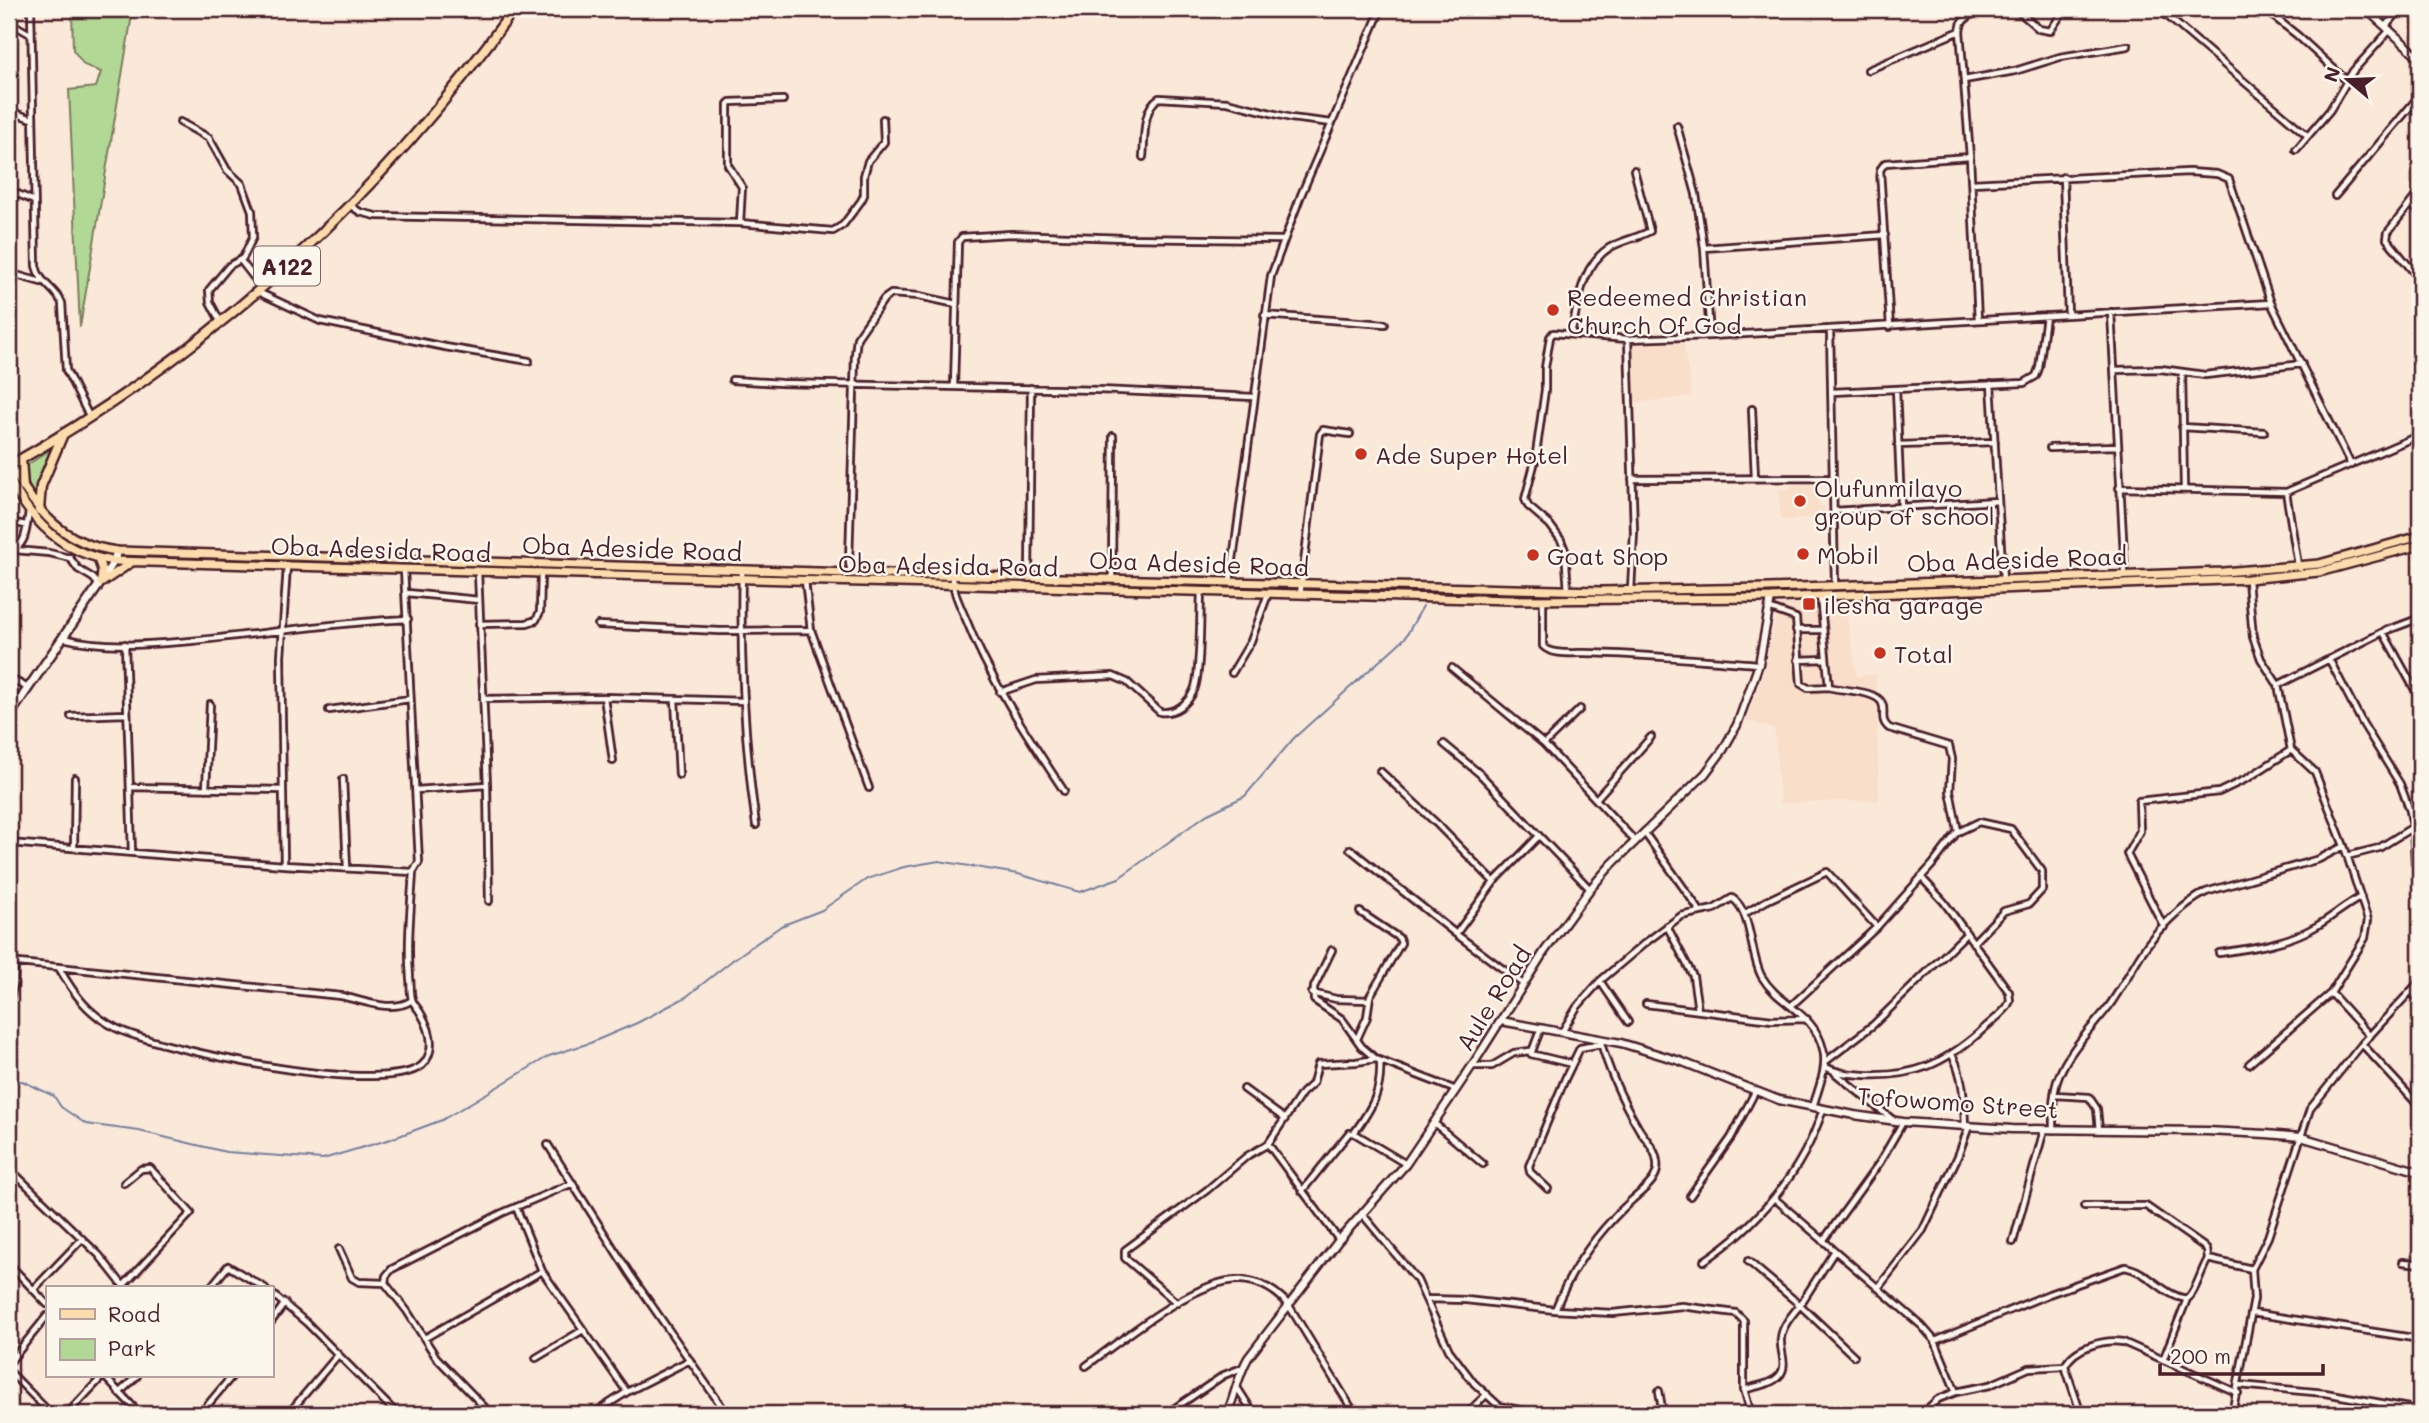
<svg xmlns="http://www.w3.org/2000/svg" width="2429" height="1423" font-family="Mali,sans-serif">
  <rect width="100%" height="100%" fill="#fae8d8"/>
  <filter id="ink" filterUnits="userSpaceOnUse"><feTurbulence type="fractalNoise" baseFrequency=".0143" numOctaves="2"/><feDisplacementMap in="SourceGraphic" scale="14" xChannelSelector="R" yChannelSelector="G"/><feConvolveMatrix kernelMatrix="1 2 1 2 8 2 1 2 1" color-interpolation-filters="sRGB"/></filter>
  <g filter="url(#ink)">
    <path fill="#f9deca" d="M1683,341L1692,396L1635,403L1634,345Z
      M1791,485H1819V506L1825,507V517L1781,520L1779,489H1789Z
      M1844,600L1857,676L1876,675L1879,800L1780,803L1775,729L1746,720L1763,675L1779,605Z"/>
    <path fill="#b1d995" stroke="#7e7c60" stroke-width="2" d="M72,9H133L80,327L69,90L96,87L101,72L84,65L73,50Z
      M54,447L35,501L25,475L26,466Z"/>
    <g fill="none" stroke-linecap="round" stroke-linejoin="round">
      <path stroke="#75809f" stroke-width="2" d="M9,1081H22L54,1096L61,1107L86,1124L139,1131L226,1152L323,1159L391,1139L442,1120L549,1056L590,1043L637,1023L686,997L734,959L781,926L822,910L867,879L904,867L939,861L1018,874L1080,892L1119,878L1206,815L1245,796L1294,738L1405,638L1423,606"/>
      <g stroke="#4a1f2b" stroke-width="10">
        <path id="minor" d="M31,9L36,266C40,284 55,288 62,303L66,370L89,416
          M1978,9L1962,22L1960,31L1970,157L1978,320
          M2016,9L2039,29L2050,31L2065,9
          M2159,9L2308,136
          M2264,9L2297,35L2346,80
          M2278,19L2287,9
          M9,22L30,34
          M2386,26L2401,9
          M1868,70L1960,31
          M1964,80L2015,71L2060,57L2128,46
          M9,111L32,119
          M180,122L209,138L227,170L242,184L252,211L253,237L243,258L229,266L209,290L210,302L220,321
          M1677,126L1696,194L1704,248L1710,336
          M2296,150L2330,110L2353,71L2390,30
          M1143,157C1145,139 1142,108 1159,98L1227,102L1291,118L1332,123
          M2063,177L2068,314
          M1972,183L2189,172L2217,174L2229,179L2271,303L2351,465
          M9,190L34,201
          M2420,191L2388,232L2387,239L2420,280
          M2335,196L2420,95
          M2411,204L2420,213
          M351,206L360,212L376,216L740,223L833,231L843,225L861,201L864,195V176L868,161L884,142L883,119
          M740,223L742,187L728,165V104L730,102L783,100
          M1704,248L1885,235
          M241,261L262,288
          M9,273L41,282
          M258,292L320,321L445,347L529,361
          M2111,312L2125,575
          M1264,315L1385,324
          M1890,327L1880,170L1885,163L1970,157
          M1830,330L1835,585
          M1571,334C1578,304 1581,266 1609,248C1622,240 1638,238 1650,231L1634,170
          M1628,339L1634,532L1631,590
          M2114,370L2161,369L2205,375L2302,364
          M2182,372L2184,488
          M732,380L781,383L1099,390L1254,397
          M1991,384L2003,580
          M954,386L958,242L962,237L1011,234L1124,238L1283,240
          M1896,389L1901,505
          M1832,392L2024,383L2036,376L2039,368L2046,316
          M1752,409L1755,478
          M2182,427L2264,432
          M1898,445L1995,442
          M2050,448L2117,446
          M1632,479L1833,478
          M2119,488L2286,492L2420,435
          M2286,492L2298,565
          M1834,511L1997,501
          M9,522L26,525
          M15,550L49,553L70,558L78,569L93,578L99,585
          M9,551C27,547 26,528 29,512
          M742,570C740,655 744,741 756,825
          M478,572L487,785L489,901
          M851,573L849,562L855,355L857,338L884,299L891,294L919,296L956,304
          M953,575C952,590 959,603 965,617C990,680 1027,735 1064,791
          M1029,577L1031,388
          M1112,579L1113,436
          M2248,580L2253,637L2261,659L2278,685L2291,750L2315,772L2344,846L2368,920L2365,938L2331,993L2249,1064
          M805,581L811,630L869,788
          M1230,582L1271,276L1301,195L1381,9
          M1568,591L1565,550L1561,540L1550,525L1528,506L1525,499L1535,461L1545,390V368L1550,337L1553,333L1628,339L1710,336L2271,303
          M407,593L479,600
          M1300,595L1320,434L1323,430L1350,434
          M1543,600V646C1551,655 1572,653 1584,653C1642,654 1701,660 1759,664
          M1771,609L1796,618L1801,684L1808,688L1829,687
          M479,624L527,623L536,620L540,612L541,573
          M598,625L720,631L810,630
          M1796,630H1823
          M2383,632L2420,699
          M63,638C106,649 156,644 201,640C270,633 338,622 408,619
          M125,644L132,852
          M2329,659L2363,724L2400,784L2410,811L2413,827L2415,864
          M1798,660L1826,659
          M1452,668L1544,744L1635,841
          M1232,673L1251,641L1268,594
          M9,678L28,688
          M2278,685L2383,632L2420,618
          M1000,692L1036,680L1113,676L1127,682L1160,712C1175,714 1188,704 1194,690C1201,674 1200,612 1201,591
          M604,697L613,761
          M483,699L604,697L744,701
          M675,699L679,775
          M329,710L410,699
          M71,716L126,714
          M1444,744L1480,774L1590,889
          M1544,744L1580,709
          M1380,771L1436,823L1494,882
          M343,779L347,868
          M130,787L282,790
          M206,789L210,704
          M416,790L487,785
          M1596,799L1651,737
          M1644,832L1700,911
          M1958,832L1979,822L2011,829L2042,871V890L2029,904L2004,911L1973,943
          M9,843L284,865L413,872
          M74,848L75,778
          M1350,849L1456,934L1523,984
          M2347,856L2379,848L2413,827
          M284,865L281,657L287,566
          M1744,914L1766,901L1827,872L1877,927
          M1667,926L1693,976L1698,1010
          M2164,927L2127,854L2140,831L2139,801L2219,792L2248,778L2291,750
          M1456,934L1494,882L1539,836
          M1332,950L1314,987V1000L1342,1019L1362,1047L1376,1059L1456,1090
          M2219,953C2253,948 2285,944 2315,927C2331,918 2344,906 2361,897
          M9,962L341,996C362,1000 393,1014 412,1000
          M59,968C74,994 88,1014 116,1028C158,1049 397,1101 425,1062C436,1046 430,1028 420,1012C418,1008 413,1004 412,999C410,993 411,984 410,978C407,942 411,907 413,872L419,862L404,569
          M1600,981L1628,1022
          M2411,991L2420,1001
          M1312,993L1336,999L1369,1000
          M2331,993L2370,1036
          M9,1004L14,984L15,963
          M1646,1004L1772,1020L1807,1019
          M1792,1005L1877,927L1933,864L1958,831L1950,791L1952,759L1949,746L1889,728C1879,720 1886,712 1882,703C1876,690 1841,691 1829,687L1820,596
          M1541,1028L1531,1054L1572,1064
          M1562,1032L1577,1007L1600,981L1645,943L1681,916L1714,909L1732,898C1752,910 1750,957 1762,977C1779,1006 1814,1012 1823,1049C1828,1068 1818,1089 1813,1107
          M1357,1039L1367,1017L1370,996L1401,943L1399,938L1360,912
          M2362,1044L2420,1107
          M1952,1055C1964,1075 1964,1103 1965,1126
          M1825,1062L1873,1025L1966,934
          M1472,1066H1492L1514,1053L1530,1051
          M1824,1066C1837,1074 1851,1074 1866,1075C1914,1077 1943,1064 1979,1033C1988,1024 1999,1017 2007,1007L2010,1001L2009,992L1944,902L1921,877
          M1835,1073L1893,1120
          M1244,1089L1285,1119
          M2055,1095L2089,1097L2097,1109L2099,1130
          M1434,1123L1483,1164
          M2053,1130C2053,1112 2052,1092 2059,1076C2069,1050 2092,1028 2109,1006C2122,988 2131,969 2143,951C2158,928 2182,905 2206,892L2319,859L2344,846
          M1354,1133L1406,1164
          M1268,1144L1339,1240
          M548,1145L630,1274L727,1414
          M9,1168L99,1255L125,1288
          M1548,1189L1530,1172L1529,1166L1565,1079L1580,1048L1601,1044
          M1302,1191L1349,1133H1354C1372,1108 1382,1092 1380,1061
          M1690,1196L1731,1138L1755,1092
          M1774,1198L1922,1326L1935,1341L1956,1392L1990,1385L2029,1368L2065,1366C2074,1347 2104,1339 2123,1342L2238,1393
          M2084,1206H2146L2203,1246L2207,1250L2208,1259
          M516,1207L542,1271L627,1392
          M1363,1215L1417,1280L1449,1350L1474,1383L1499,1406L1542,1414
          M1823,1241L1880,1162L1903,1122
          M2013,1242L2044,1130
          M339,1249L352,1278L359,1282L385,1283
          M1834,1252L1800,1305L1854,1356
          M1704,1261C1758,1225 1803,1172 1823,1109
          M2403,1262L2420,1264
          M9,1264L47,1304
          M123,1286L191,1213L150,1168L141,1169L124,1183
          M210,1288L228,1266L265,1288
          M1878,1288L1923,1230L1958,1156L1969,1126
          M34,1289L82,1239
          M271,1293L307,1323L397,1414
          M1427,1299L1466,1300L1555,1310L1613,1313L1682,1306L1736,1313L1744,1321V1389L1751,1414
          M1177,1303L1125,1258V1250L1207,1190L1247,1156L1268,1144L1302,1093L1313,1083L1318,1064L1356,1062L1376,1059
          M1555,1310C1572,1267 1598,1231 1632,1200C1643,1190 1660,1179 1657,1162C1656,1149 1645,1139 1639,1129C1623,1102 1608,1069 1600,1039
          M2252,1313L2420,1339
          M271,1322L285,1303
          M425,1338L542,1271
          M1935,1341L2049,1294L2125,1267C2149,1271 2163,1296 2187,1299C2196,1292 2201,1270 2208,1259L2252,1269
          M536,1358L583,1330
          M2163,1360L2187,1299
          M9,1363L47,1316
          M1086,1366C1122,1340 1196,1278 1241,1280C1260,1281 1276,1291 1288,1304L1355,1414
          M2065,1366L2081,1414
          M9,1371L51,1414
          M104,1376L140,1414
          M2239,1385L2325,1393L2420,1410
          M1238,1389L1254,1414
          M1744,1390C1755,1386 1771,1385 1779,1376C1789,1366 1779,1350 1781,1338C1782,1326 1792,1315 1800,1305L1748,1261
          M1659,1391L1663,1414
          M119,1393L137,1376
          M294,1407L301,1414
          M905,1409L909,1414
          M67,1414L103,1376
          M200,1414L232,1376
          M288,1414L338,1355
          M491,1414L436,1357L407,1311L385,1283L386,1276L392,1269L502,1213L573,1183
          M593,1414L627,1392L690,1360
          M1166,1414L1224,1375L1242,1368
          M1466,1414L1487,1394
          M1922,1414L1938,1399L1956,1392
          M2232,1414L2254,1299L2252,1269L2268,1237L2310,1109L2362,1044L2420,981"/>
      </g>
      <g stroke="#4a1f2b" stroke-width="11">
        <path id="tertiary" d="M2366,9L2420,58
          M1501,1021L1621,1043L1680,1061L1779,1100L1854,1115L1903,1122L2012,1129L2207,1131L2266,1134L2301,1137L2420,1172
          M1227,1414C1235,1396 1238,1375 1248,1358L1339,1240L1406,1164L1472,1066L1544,952L1590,889L1612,864L1705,774L1723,750L1737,725L1759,664L1771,598"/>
      </g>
      <g stroke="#4a1f2b" stroke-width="12">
        <path id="secondary" d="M9,716L99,585L114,561L117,551"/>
      </g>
      <g stroke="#4a1f2b" stroke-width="12">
        <path id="primary" d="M10,465C36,510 61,544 117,551L851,573L1601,591L1769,588L2223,572L2319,564L2420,536
          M9,479C32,522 63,554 114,561L1510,600L1771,598L2248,579L2319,572L2420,545
          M98,559L102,570L101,582
          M101,583L132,562"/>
      </g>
      <g stroke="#4a1f2b" stroke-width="13">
        <path id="trunk" d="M21,459L23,487
          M9,466C210,353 381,196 514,9
          M9,486L15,491
          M39,510L41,486L63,434"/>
      </g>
      <use href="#minor" stroke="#fbf7ec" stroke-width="4.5"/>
      <use href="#tertiary" stroke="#fbf7ec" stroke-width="6"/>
      <use href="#secondary" stroke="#fbf7ec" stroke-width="7"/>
      <use href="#primary" stroke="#fcdcac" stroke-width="7"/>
      <use href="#trunk" stroke="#fcdcac" stroke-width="8"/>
    </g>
  </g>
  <g fill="#c8321e" stroke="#fbf7ec" stroke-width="2.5">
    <circle cx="1553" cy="310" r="7"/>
    <circle cx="1361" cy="454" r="7"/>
    <circle cx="1800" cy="501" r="7"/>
    <circle cx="1803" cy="554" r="7"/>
    <circle cx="1533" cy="555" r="7"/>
    <rect x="1802" y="597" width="14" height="14" rx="3.5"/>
    <circle cx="1880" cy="653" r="7"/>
  </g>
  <g text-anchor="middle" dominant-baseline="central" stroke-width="5" stroke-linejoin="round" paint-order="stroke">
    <rect fill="#fbf7ec" stroke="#7f6065" stroke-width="2" x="254" y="246.5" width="66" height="39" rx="5"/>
    <g font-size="23" font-weight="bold" fill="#4a1f2b">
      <text x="287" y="266">A122</text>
    </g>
    <g font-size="24" fill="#4a1f2b" stroke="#fbf7ec" text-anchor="start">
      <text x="1567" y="296">Redeemed Christian<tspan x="1567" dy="28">Church Of God</tspan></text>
      <text x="1375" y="454">Ade Super Hotel</text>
      <text x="1814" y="487">Olufunmilayo<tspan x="1814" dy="28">group of school</tspan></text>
      <text x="1817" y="554">Mobil</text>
      <text x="1547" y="555">Goat Shop</text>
      <text x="1823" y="604">ilesha garage</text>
      <text x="1894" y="653">Total</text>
    </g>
    <g font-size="24" fill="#4a1f2b" stroke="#fbf7ec">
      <text transform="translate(632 548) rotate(2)">Oba Adeside Road</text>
      <text transform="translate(381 549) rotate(2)">Oba Adesida Road</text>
      <text transform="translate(2017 559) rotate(-2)">Oba Adeside Road</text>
      <text transform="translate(1199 563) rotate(2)">Oba Adeside Road</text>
      <text transform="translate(948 565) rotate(1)">Oba Adesida Road</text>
      <text transform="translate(1493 998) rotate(-58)">Aule Road</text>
      <text transform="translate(1958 1102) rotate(4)">Tofowomo Street</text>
    </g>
  </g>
  <rect width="2429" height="1423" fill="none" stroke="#fbf7ec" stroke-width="35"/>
  <rect x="18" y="18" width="2394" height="1388" fill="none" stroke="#4a1f2b" stroke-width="2.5" filter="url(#ink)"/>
  <rect x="46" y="1286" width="228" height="91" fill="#fbf7ec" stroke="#b4a19f" stroke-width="2"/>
  <rect x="60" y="1309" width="35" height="10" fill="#fcdcac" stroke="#b4a19f" stroke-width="2"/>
  <text x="108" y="1322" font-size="21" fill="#4a1f2b">Road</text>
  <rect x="60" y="1339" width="35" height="21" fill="#b1d995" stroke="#b4a19f" stroke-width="2"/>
  <text x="108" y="1356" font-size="21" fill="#4a1f2b">Park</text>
  <g transform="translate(2348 80) rotate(289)" stroke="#fbf7ec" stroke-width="5" paint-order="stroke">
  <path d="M0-5L12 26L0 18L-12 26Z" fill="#4a1f2b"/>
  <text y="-10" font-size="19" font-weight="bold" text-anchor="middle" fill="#4a1f2b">N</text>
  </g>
  <path d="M2160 1364v10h163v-10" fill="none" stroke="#4a1f2b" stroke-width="3.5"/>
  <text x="2170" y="1364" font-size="21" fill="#4a1f2b" stroke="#fbf7ec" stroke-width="5" paint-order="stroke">200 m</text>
</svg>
